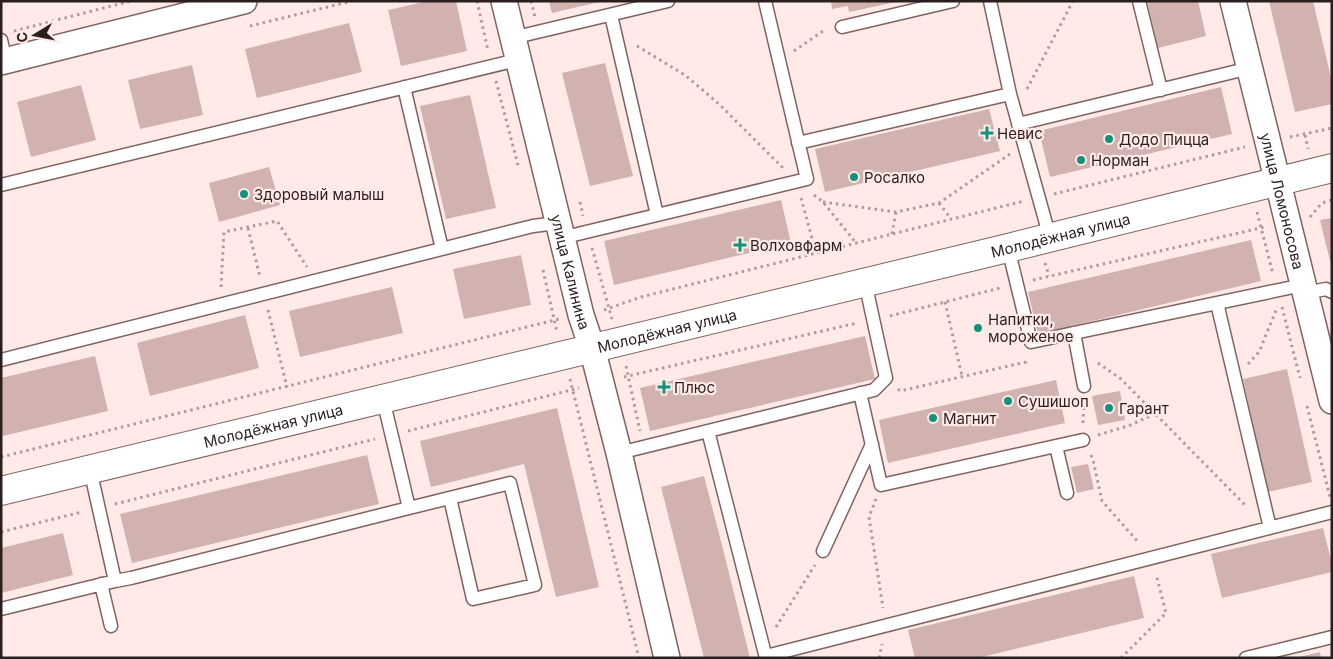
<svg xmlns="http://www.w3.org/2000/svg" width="1333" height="659" font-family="Inter,sans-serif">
  <rect width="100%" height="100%" fill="#ffeae8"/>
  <path fill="#d2b2af" d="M428,1H456L467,51L401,66L388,10Z
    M549,1H599V2L552,13Z
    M831,1H896V2L849,12L848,6L832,9Z
    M1147,1H1198L1206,36L1158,48Z
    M1269,1H1313L1332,82V104L1295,112Z
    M349,23L362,72L257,98L245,49Z
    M605,63L633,176L590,186L562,73Z
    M192,65L203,115L140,129L128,80Z
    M81,85L96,140L31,157L17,102Z
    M1221,87L1232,134L1050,177L1039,131Z
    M470,95L496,208L446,219L420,106Z
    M989,109L1000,151L825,192L815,149Z
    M269,167L280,205L219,222L209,183Z
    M781,200L791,243L614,285L604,241Z
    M1332,218V260L1330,261L1320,220Z
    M1251,240L1261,281L1038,334L1028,292Z
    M521,255L531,305L464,319L453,269Z
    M392,287L403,333L300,357L289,311Z
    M245,315L259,368L150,396L137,343Z
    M865,336L875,379L650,431L640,388Z
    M95,356L108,411L3,436L1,429V378Z
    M1287,369L1312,482L1268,492L1243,379Z
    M1056,380L1065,423L888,463L879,420Z
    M1120,391L1125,420L1098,425L1092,396Z
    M557,408L599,587L556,597L524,464L431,487L420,441Z
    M367,455L379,504L132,563L120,514Z
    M1088,464L1094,489L1077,493L1071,467Z
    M704,476L723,549L750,658H704L661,487Z
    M1323,528L1332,564V572L1222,598L1211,554Z
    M63,533L73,575L1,593V548Z
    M1134,576L1144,618L978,658H915L908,630Z
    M1320,652L1321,658H1299V657Z"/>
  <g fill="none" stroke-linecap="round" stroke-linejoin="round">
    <g stroke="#806361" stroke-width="15">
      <path id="lane" d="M990,1L1010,94
        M1139,1L1161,90
        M611,15L657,215
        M842,27L953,1
        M512,38L668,1
        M1,40L6,61
        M404,87L442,249
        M1018,124L1250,68
        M798,143L1010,94L1050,238
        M1,185L517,60
        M561,238L807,179L765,1
        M1008,248L1031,342L1303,285
        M1305,293L1326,289L1332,292
        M1217,303L1270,528
        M1074,333L1084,386
        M1,360L533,226L557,223
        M860,393L881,485L1083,440
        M708,431L766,658
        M1056,446L1067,493
        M619,453L874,390L886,378L865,282
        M90,469L115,581L131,578L409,508L383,399
        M409,508L510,483L535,585L473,599L450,498
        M823,551L872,444
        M101,584L111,626
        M1,609L115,581
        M766,656L1332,512
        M1246,658L1332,637"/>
    </g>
    <g stroke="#806361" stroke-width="28">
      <g id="street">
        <path id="s1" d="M504,1L581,315L592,348L619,453L667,658"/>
        <path id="s2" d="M1233,1L1332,401"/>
        <path d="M1,62L244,1"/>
      </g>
    </g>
    <g stroke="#806361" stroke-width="30">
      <g id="secondary">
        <path id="s3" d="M1,491L1008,248L1332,168"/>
      </g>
    </g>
    <path stroke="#ad9c9a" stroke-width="3" stroke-dasharray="2.5 4" stroke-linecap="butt" d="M477,1L488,51
      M531,1L535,17
      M250,26L352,1
      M14,31L131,1
      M637,46L685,75L719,104L783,168
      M794,51L826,29
      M496,81L519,169
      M1027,89L1073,1
      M1305,135L1308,149
      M1290,137L1332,128
      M1054,194L1245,147
      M814,195L823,202L856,243
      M801,198L816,253
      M580,202L583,216
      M823,202L896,212L939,203L1010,154
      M939,203L951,219
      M1257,212L1273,274
      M1310,217L1322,203L1332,200
      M248,228L260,277
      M892,234L896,212
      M592,248L612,319
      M1045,263L1049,276
      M543,270L557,332
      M1033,280L1265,227
      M221,287L224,232L277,221L307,267
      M945,302L962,376
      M1282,307L1300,378
      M268,310L287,387
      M604,310L641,297L1024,201
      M890,316L1000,288
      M1098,363L1121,379L1246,506
      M1248,364L1259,352L1277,308
      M626,366L640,431
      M624,377L857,323
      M570,379L639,658
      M898,389L900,391L1026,362L1028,358
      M1307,406L1330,497
      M1083,423L1084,401
      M408,431L579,388
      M1098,435L1128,426L1155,414
      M1091,455L1093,460L1102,501L1139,543
      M1,457L559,319
      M876,499L869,517L883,608
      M115,504L375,439
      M1,532L82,512
      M776,627L815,565
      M879,658L882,644
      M1121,658L1166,613L1156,574"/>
    <use href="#lane" stroke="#fff" stroke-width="12"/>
    <use href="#street" stroke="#fff" stroke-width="25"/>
    <use href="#secondary" stroke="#fff" stroke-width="28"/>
  </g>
  <g fill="#149279" stroke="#ffeae8" stroke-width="2">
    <path d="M984.5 125.5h5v5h5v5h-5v5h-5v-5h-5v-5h5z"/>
    <circle cx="1109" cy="139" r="5"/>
    <circle cx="1081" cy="160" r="5"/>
    <circle cx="854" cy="177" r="5"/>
    <circle cx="244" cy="194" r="5"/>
    <path d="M737.5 237.5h5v5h5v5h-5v5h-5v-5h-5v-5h5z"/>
    <circle cx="978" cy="328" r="5"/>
    <path d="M661.5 379.5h5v5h5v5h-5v5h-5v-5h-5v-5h5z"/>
    <circle cx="1008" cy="401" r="5"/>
    <circle cx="1109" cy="408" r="5"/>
    <circle cx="933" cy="418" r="5"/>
  </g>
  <g text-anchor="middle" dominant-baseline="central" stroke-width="4.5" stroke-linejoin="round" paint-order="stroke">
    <g font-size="15" fill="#2b1f1e" stroke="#ffeae8" text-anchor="start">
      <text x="997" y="133">Невис</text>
      <text x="1119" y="139">Додо Пицца</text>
      <text x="1091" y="160">Норман</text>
      <text x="864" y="177">Росалко</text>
      <text x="254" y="194">Здоровый малыш</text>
      <text x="750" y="245">Волховфарм</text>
      <text x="988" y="319">Напитки,<tspan x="988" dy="17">мороженое</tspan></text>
      <text x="674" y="387">Плюс</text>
      <text x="1018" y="401">Сушишоп</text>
      <text x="1119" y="408">Гарант</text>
      <text x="943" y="418">Магнит</text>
    </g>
    <g font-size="15" fill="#2b1f1e" stroke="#ffeae8">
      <text stroke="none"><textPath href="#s2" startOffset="206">улица Ломоносова</textPath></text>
      <text stroke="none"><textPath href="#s3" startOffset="1090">Молодёжная улица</textPath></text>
      <text stroke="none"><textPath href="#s1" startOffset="279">улица Калинина</textPath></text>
      <text stroke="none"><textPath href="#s3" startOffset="685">Молодёжная улица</textPath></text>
      <text stroke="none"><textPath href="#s3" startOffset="280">Молодёжная улица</textPath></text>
    </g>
  </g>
  <rect width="1333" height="659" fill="none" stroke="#2b1f1e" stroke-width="5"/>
  <g transform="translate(35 35) rotate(260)" stroke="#ffeae8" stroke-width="4" paint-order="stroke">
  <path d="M0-4L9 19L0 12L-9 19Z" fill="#2b1f1e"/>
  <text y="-8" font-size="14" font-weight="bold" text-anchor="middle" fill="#2b1f1e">С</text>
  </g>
</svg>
